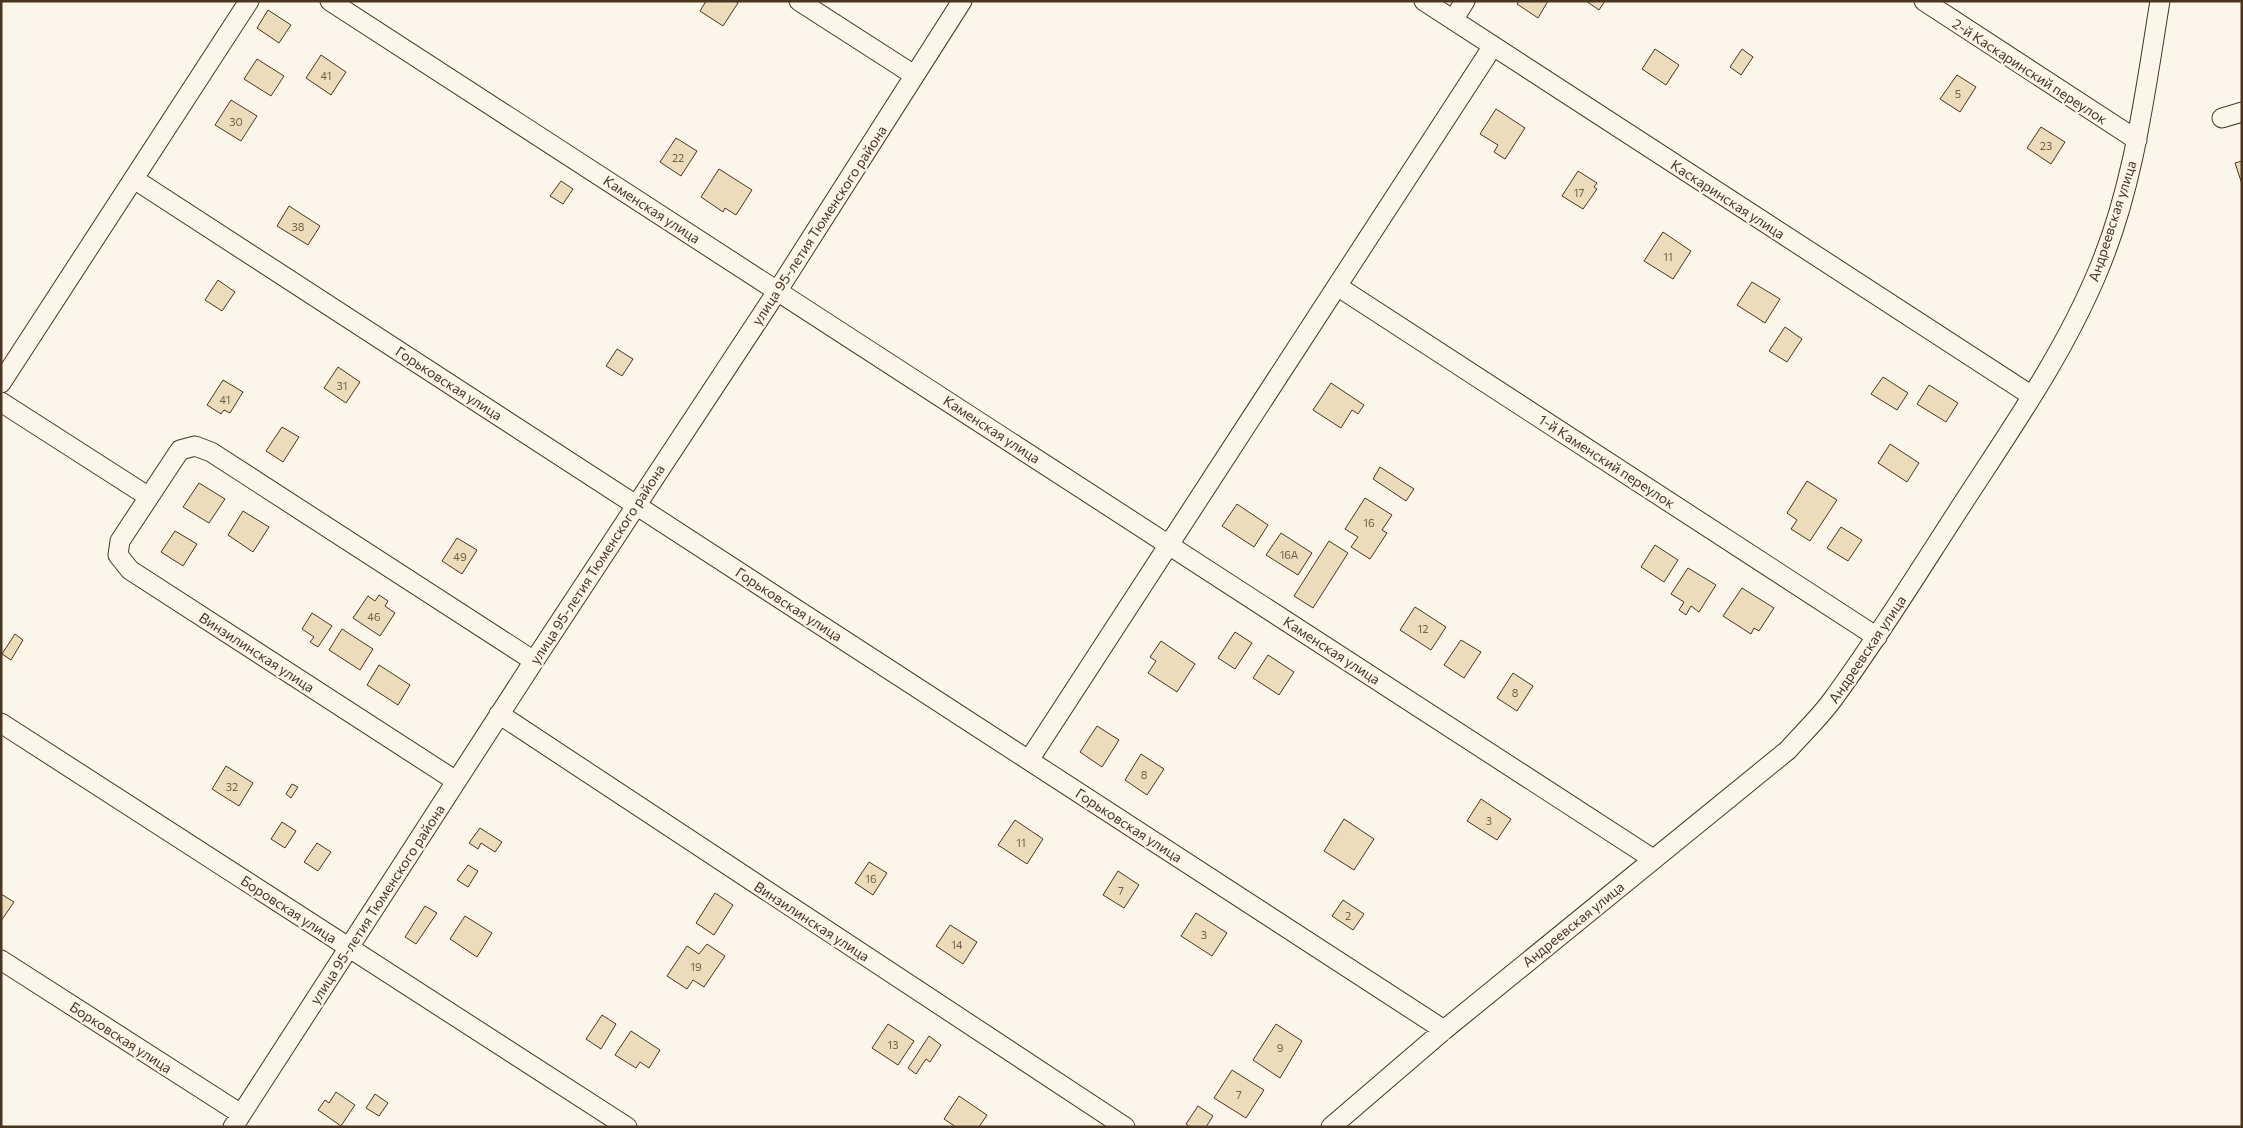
<svg xmlns="http://www.w3.org/2000/svg" width="2243" height="1128" font-family="Commissioner,sans-serif">
  <rect width="100%" height="100%" fill="#fbf6e9"/>
  <path fill="#ecdcbc" stroke="#4a3520" d="M706,1H735L738,3L723,26L700,11Z
    M1519,1H1548L1538,18L1517,4Z
    M1586,1H1605L1599,10Z
    M268,10L291,25L279,43L257,28Z
    M1655,49L1679,65L1666,85L1642,69Z
    M1742,49L1753,57L1741,75L1730,67Z
    M321,55L346,72L331,95L306,78Z
    M257,59L284,76L271,96L244,79Z
    M1957,75L1976,87L1960,112L1940,99Z
    M231,100L257,116L241,141L215,125Z
    M1496,109L1525,128L1505,159L1494,152L1498,145L1480,134Z
    M2041,127L2065,142L2051,164L2027,148Z
    M676,138L697,151L681,176L660,162Z
    M2242,161V184L2235,163Z
    M719,169L752,190L736,215L725,208L723,212L701,197Z
    M1578,171L1597,183L1594,187L1597,189L1583,209L1562,196Z
    M561,181L573,189L563,204L550,196Z
    M289,206L320,226L308,245L277,226Z
    M1663,232L1691,251L1673,279L1644,261Z
    M218,280L235,292L222,311L205,300Z
    M1752,282L1780,299L1765,323L1737,305Z
    M1785,327L1802,339L1787,362L1769,351Z
    M617,349L633,359L622,376L606,366Z
    M338,367L360,382L346,403L324,388Z
    M1883,377L1908,393L1897,410L1871,394Z
    M223,380L243,392L230,413L224,410L221,414L207,405Z
    M1331,383L1364,405L1358,414L1352,410L1341,428L1313,410Z
    M1929,385L1958,403L1946,422L1917,404Z
    M282,427L299,437L283,462L266,451Z
    M1890,444L1919,463L1907,482L1878,463Z
    M1380,467L1414,489L1406,501L1373,479Z
    M1807,481L1837,500L1810,541L1791,529L1797,520L1787,513Z
    M199,483L225,499L209,523L183,507Z
    M1365,498L1392,515L1382,530L1387,533L1370,559L1351,547L1358,537L1345,529Z
    M1237,504L1268,525L1254,547L1222,526Z
    M243,511L269,527L253,552L228,535Z
    M1841,527L1862,540L1848,561L1827,548Z
    M175,531L197,544L183,566L161,552Z
    M1281,533L1312,553L1298,575L1266,555Z
    M457,538L477,550L462,574L442,561Z
    M1329,541L1348,553L1313,608L1294,596Z
    M1655,545L1678,560L1664,582L1641,567Z
    M1688,568L1716,585L1699,612L1691,606L1686,615L1679,610L1684,602L1671,594Z
    M1742,588L1774,608L1759,631L1754,628L1751,634L1723,616Z
    M379,595L388,601L385,606L395,613L380,636L353,618L368,596L375,601Z
    M1415,607L1446,627L1431,650L1400,630Z
    M312,613L332,626L318,647L310,642L314,637L302,629Z
    M342,629L373,649L360,670L329,650Z
    M1235,632L1252,643L1235,669L1218,658Z
    M15,634L23,640L11,660L2,654Z
    M1461,640L1481,652L1464,678L1444,665Z
    M1161,641L1195,664L1177,692L1148,673L1156,661L1150,657Z
    M1268,655L1294,672L1279,695L1253,678Z
    M379,665L410,685L398,705L367,685Z
    M1513,673L1533,686L1517,711L1497,698Z
    M1097,726L1119,740L1102,767L1080,752Z
    M1141,754L1164,769L1147,795L1125,780Z
    M226,766L253,783L239,806L212,789Z
    M292,784L298,787L291,798L286,794Z
    M1481,799L1511,819L1497,840L1467,821Z
    M1344,819L1374,839L1354,870L1324,851Z
    M1015,820L1043,839L1027,864L998,845Z
    M282,822L296,831L285,848L271,839Z
    M480,828L502,842L495,852L481,843L478,849L469,843Z
    M317,843L331,852L318,871L304,862Z
    M869,862L887,873L873,895L855,883Z
    M468,865L478,871L468,887L457,880Z
    M1118,871L1139,885L1124,908L1103,895Z
    M715,893L733,905L714,935L696,923Z
    M1,894L14,902L1,921Z
    M1343,900L1364,914L1353,930L1332,916Z
    M425,906L437,913L416,944L405,937Z
    M1196,913L1227,933L1212,956L1181,936Z
    M465,916L492,933L477,957L450,939Z
    M950,925L977,942L963,964L936,946Z
    M707,944L725,956L704,987L693,980L687,989L667,976L687,946L699,954Z
    M602,1015L616,1024L601,1049L586,1039Z
    M888,1024L914,1041L898,1065L872,1048Z
    M1276,1024L1302,1041L1280,1078L1253,1060Z
    M631,1031L660,1050L649,1068L640,1062L636,1068L615,1055Z
    M929,1036L941,1045L930,1062L926,1059L916,1074L908,1068Z
    M1232,1070L1264,1090L1246,1118L1214,1098Z
    M336,1092L355,1105L341,1126L318,1110L325,1100L329,1103Z
    M375,1094L388,1103L379,1116L366,1108Z
    M959,1096L987,1115L979,1127H956L944,1119Z
    M1198,1106L1213,1116L1206,1127H1190L1186,1124Z"/>
  <g fill="none" stroke-linecap="round" stroke-linejoin="round">
    <g stroke="#4a3520" stroke-width="21">
      <path id="minor" d="M330,1L1653,859
        M799,1L914,75
        M1424,1L2032,396
        M1924,1L2137,140
        M1453,20L1465,1
        M2222,118L2242,112
        M134,179L1444,1030
        M1337,286L1877,637
        M1,383L249,1
        M1,402L149,497L180,450L195,446L211,452L534,661
        M149,497L120,541L118,555L130,570L456,781
        M499,714L1125,1127
        M1,723L627,1127
        M1029,760L1493,46
        M1,960L241,1114
        M233,1127L534,661L778,290L962,1
        M1331,1127L1444,1030L1788,750C1803,733 1820,717 1833,699C1880,635 1922,566 1965,500C2013,426 2064,353 2098,271C2134,186 2145,92 2160,1"/>
    </g>
    <use href="#minor" stroke="#fbf6e9" stroke-width="19"/>
  </g>
  <g text-anchor="middle" dominant-baseline="central" stroke-width="4" stroke-linejoin="round" paint-order="stroke">
    <g font-size="11" fill="#725f47">
      <text x="326" y="75">41</text>
      <text x="1958" y="93">5</text>
      <text x="236" y="121">30</text>
      <text x="2046" y="145">23</text>
      <text x="678" y="157">22</text>
      <text x="1579" y="192">17</text>
      <text x="298" y="226">38</text>
      <text x="1668" y="256">11</text>
      <text x="342" y="385">31</text>
      <text x="225" y="399">41</text>
      <text x="1369" y="522">16</text>
      <text x="1289" y="554">16А</text>
      <text x="460" y="556">49</text>
      <text x="374" y="616">46</text>
      <text x="1423" y="628">12</text>
      <text x="1515" y="692">8</text>
      <text x="1144" y="774">8</text>
      <text x="232" y="786">32</text>
      <text x="1489" y="820">3</text>
      <text x="1021" y="842">11</text>
      <text x="871" y="878">16</text>
      <text x="1121" y="890">7</text>
      <text x="1348" y="915">2</text>
      <text x="1204" y="934">3</text>
      <text x="957" y="944">14</text>
      <text x="696" y="966">19</text>
      <text x="893" y="1044">13</text>
      <text x="1280" y="1047">9</text>
      <text x="1239" y="1094">7</text>
    </g>
    <g font-size="14" fill="#4a3520" stroke="#fbf6e9">
      <text transform="translate(2030 71) rotate(33)">2-й Каскаринский переулок</text>
      <text transform="translate(1728 199) rotate(33)">Каскаринская улица</text>
      <text transform="translate(652 209) rotate(33)">Каменская улица</text>
      <text transform="translate(2112 221) rotate(-72)">Андреевская улица</text>
      <text transform="translate(819 225) rotate(-57)">улица 95-летия Тюменского района</text>
      <text transform="translate(449 383) rotate(33)">Горьковская улица</text>
      <text transform="translate(992 429) rotate(33)">Каменская улица</text>
      <text transform="translate(1607 461) rotate(33)">1-й Каменский переулок</text>
      <text transform="translate(597 564) rotate(-57)">улица 95-летия Тюменского района</text>
      <text transform="translate(789 604) rotate(33)">Горьковская улица</text>
      <text transform="translate(1867 649) rotate(-56)">Андреевская улица</text>
      <text transform="translate(1332 650) rotate(33)">Каменская улица</text>
      <text transform="translate(257 652) rotate(33)">Винзилинская улица</text>
      <text transform="translate(1129 825) rotate(33)">Горьковская улица</text>
      <text transform="translate(377 904) rotate(-57)">улица 95-летия Тюменского района</text>
      <text transform="translate(289 909) rotate(33)">Боровская улица</text>
      <text transform="translate(812 921) rotate(33)">Винзилинская улица</text>
      <text transform="translate(1573 924) rotate(-39)">Андреевская улица</text>
      <text transform="translate(121 1037) rotate(33)">Борковская улица</text>
    </g>
  </g>
  <rect width="2243" height="1128" fill="none" stroke="#4a3520" stroke-width="5"/>
</svg>
